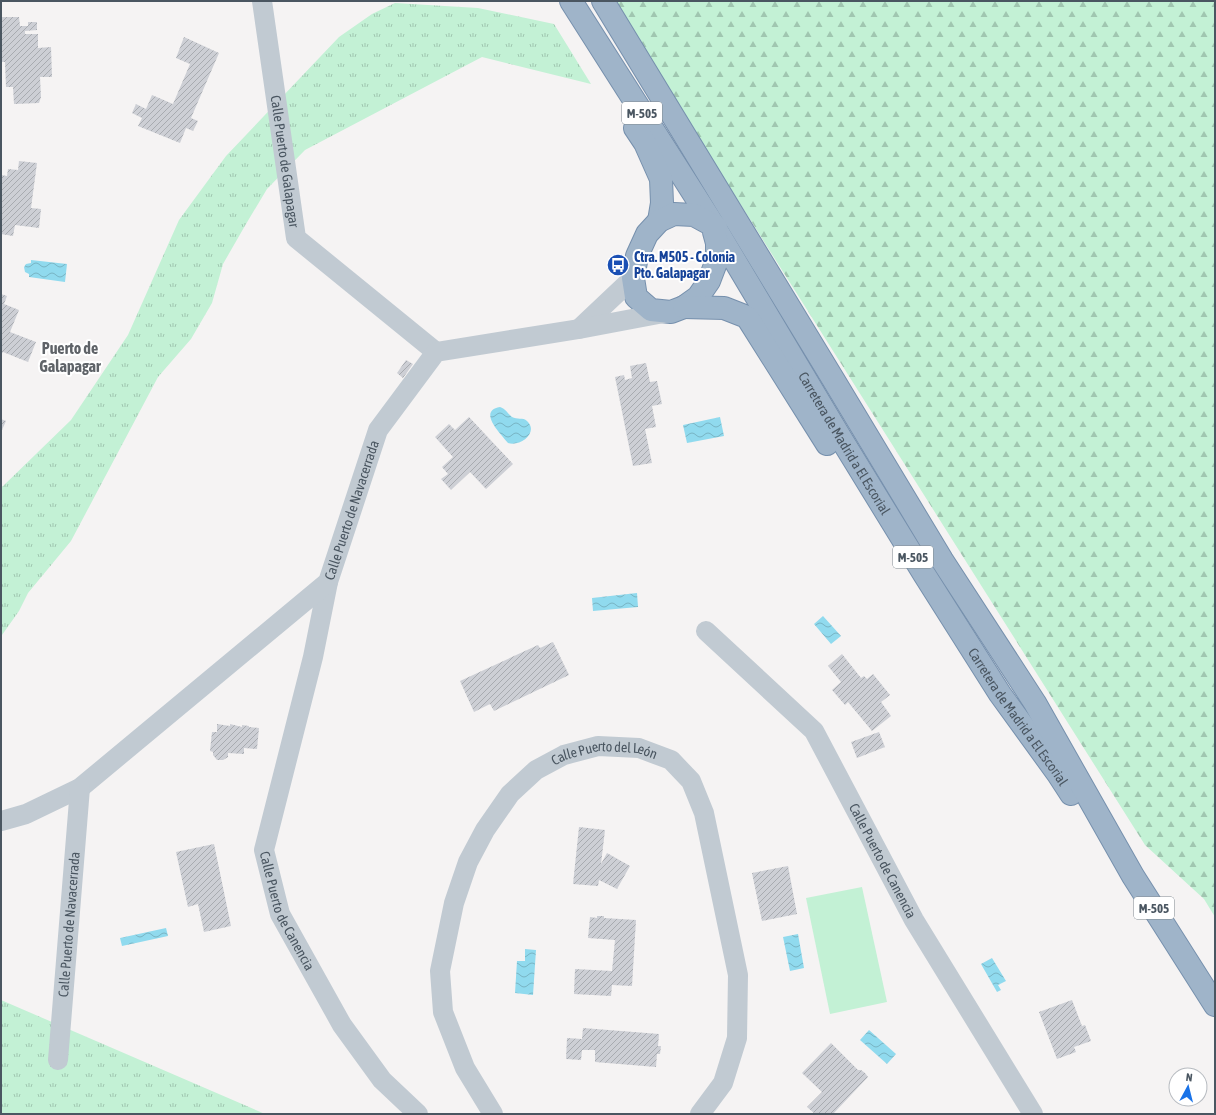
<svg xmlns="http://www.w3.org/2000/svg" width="1216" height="1115" font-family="'Asap Condensed',sans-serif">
  <defs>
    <pattern id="grass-tufts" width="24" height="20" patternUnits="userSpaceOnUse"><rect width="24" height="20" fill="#c3f1d5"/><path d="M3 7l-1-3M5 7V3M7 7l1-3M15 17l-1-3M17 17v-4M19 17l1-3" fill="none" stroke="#a0c6b0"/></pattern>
    <pattern id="forest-firs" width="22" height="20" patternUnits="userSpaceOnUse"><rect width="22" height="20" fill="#c3f1d5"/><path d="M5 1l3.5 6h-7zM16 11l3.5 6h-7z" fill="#a0c6b0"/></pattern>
    <pattern id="water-waves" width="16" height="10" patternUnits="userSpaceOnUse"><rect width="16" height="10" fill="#90daee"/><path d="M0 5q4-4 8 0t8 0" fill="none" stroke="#78b4c4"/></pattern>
    <pattern id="building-hatch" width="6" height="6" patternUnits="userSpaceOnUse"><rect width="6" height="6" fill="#cdcfd5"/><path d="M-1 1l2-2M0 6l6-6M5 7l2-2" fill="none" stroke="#a8abb0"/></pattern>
  </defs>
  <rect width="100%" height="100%" fill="#f5f3f3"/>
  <path fill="url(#grass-tufts)" d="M395,3L478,8L554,24L591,84L482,57L305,150L267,189L246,224L223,264L212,303L191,339L158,377L71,541L28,593L19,611L2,635H1V488L71,420L128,335L179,220L226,156L339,37L372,14Z
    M1,1000L265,1114H1Z"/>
  <path fill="url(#forest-firs)" d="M615,1H1215V917L1204,899L1145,845L703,145Z"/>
  <path fill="#c3f1d5" d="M862,887L887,1002L830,1014L806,898Z"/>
  <path fill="url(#water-waves)" d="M31,260L67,264L65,282L29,277V274L25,272L24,267L26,264L31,263Z
    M500,407C506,409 507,413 512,417C517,420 523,417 527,421C539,432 521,447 508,443C501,434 477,411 500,407Z
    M720,417L724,436L687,443L683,425Z
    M637,593L638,607L593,611L592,598Z
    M823,616L841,636L831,644L814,624Z
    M166,928L168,936L122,946L120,938Z
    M798,934L804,968L790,971L783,937Z
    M525,949L536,950L533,995L515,993L517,961H525Z
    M992,958L1006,981L998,985L1001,990L997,992L981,964Z
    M869,1030L896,1054L887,1064L860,1040Z"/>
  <path fill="url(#building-hatch)" d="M1,17H19L20,26H28V22H37V30L25,31V34H38V48L51,47L52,77H40L41,97L39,103L14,104L13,87H6L5,62H1Z
    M184,37L219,53L191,118L198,121L193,131L186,128L180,143L138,126L142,118L132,113L136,104L146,109L152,95L173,104L190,64L176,58Z
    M19,161L37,163L31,208L41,209L39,228L15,225L13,236L1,234L2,191H1V175L7,176L8,169L18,170Z
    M1,294L7,296L4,304L19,310L10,332L36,342L28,362L3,352L1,355Z
    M406,360L413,364L403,378L397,373Z
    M646,363L650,382L657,381L662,404L652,406L656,427L645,429L652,463L633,466L615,377L624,375L625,380L632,378L630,366Z
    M469,417L513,464L486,489L470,472L451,490L441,479L448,474L442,467L453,457L435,437L449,424L455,430Z
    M1,419L6,421L2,430H1Z
    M553,642L569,675L494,711L490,704L474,712L460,681L538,645L540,648Z
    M842,654L861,678L864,676L867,679L873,674L890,695L881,702L891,716L872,731L848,702L845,705L832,690L841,682L828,666Z
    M217,724L230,726V724L242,727V725L249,726V727L259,728L257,749L244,748V754L228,753V757L223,760H217L213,755V752L210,751L212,732H217Z
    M879,732L885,747L857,758L851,742Z
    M579,827L605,830L601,864L607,853L630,866L617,889L599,880L598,886L573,884Z
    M214,844L231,926L204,932L198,904L188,907L176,852Z
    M788,866L797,914L762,921L752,873Z
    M597,916H604V918L636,920L632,986L612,985L611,996L574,994L575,969L612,971L615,940L588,938L590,917L597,918Z
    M1072,1000L1082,1026L1085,1025L1091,1041L1074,1047L1076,1052L1057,1059L1039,1012Z
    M583,1028L659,1034L658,1046H661L660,1054H657L656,1067L595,1062V1050H582L581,1060L566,1059L567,1038L582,1039Z
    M831,1043L858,1070H861L865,1073L868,1077L833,1114H815L807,1107L822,1092L802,1073Z"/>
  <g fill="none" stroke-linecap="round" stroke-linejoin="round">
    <g stroke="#7690ad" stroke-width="24">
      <g id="trunk">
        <path id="s7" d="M571,1L713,224L840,437L924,574L1000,694L1058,774L1071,794"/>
        <path d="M603,1L833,379L942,560L1035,703L1133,876L1215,1005"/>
        <path d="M635,128L645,143L661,179L662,203L659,221"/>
        <path d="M714,232L717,243V260L709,281L698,297L684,307L671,312L651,310L636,297L633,278L637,256L647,234L659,221L674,214L694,215L716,227"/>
        <path d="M684,307L724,308L747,317L827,444"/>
      </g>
    </g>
    <g stroke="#c1cad2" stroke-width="20">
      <path id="s1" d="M262,1L296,238L436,352"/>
      <path d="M579,329L633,278"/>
      <path id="s2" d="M328,582L313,657L264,850L280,914L342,1025L382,1080L418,1114"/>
      <path id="s3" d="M706,631L814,731L914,920L1033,1114"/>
      <path id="s4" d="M1,821L26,814L80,788L328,582L378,430L436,352L579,329L669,312"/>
      <path id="s5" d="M58,1060L80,788"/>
      <path id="s6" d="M493,1114L465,1068L443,1012L440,971L454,903L468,862L485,830L510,794L536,770L564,755L598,746L639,748L671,760L691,781L704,813L738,975L737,1038L723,1083L700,1114"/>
    </g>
    <use href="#trunk" stroke="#9fb4c9" stroke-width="22"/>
  </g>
  <defs>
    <g id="bus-disc" transform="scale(1.15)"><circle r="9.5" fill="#1a4fb4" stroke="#fff"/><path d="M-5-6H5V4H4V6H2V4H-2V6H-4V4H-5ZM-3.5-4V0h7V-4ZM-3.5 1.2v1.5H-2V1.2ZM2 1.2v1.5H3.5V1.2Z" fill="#fff"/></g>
  </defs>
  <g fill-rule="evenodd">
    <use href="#bus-disc" x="618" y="265"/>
  </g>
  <g text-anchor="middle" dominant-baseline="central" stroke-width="4" stroke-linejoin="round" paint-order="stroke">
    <g fill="#fff" stroke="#808990" stroke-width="1">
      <rect x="622" y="102" width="40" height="22" rx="3"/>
      <rect x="893" y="546" width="40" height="22" rx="3"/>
      <rect x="1134" y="897" width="40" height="22" rx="3"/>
    </g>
    <g font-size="13" font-weight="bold" fill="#4a5661">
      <text x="642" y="113">M-505</text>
      <text x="913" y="557">M-505</text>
      <text x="1154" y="908">M-505</text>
    </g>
    <g font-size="14" fill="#4a5661" stroke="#fff">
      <text stroke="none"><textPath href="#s1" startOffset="162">Calle Puerto de Galapagar</textPath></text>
      <text stroke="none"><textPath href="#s7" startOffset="520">Carretera de Madrid a El Escorial</textPath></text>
      <text stroke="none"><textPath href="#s4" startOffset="484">Calle Puerto de Navacerrada</textPath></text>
      <text stroke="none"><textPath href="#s7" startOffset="844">Carretera de Madrid a El Escorial</textPath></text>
      <text stroke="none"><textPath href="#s6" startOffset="456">Calle Puerto del León</textPath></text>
      <text stroke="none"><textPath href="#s3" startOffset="294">Calle Puerto de Canencia</textPath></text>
      <text stroke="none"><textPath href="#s2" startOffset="341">Calle Puerto de Canencia</textPath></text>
      <text stroke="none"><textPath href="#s5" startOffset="136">Calle Puerto de Navacerrada</textPath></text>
    </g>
    <g font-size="14" font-weight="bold" fill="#164399" stroke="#fff" text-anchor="start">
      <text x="634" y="257">Ctra. M505 - Colonia<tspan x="634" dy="16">Pto. Galapagar</tspan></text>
    </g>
    <g font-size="16" font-weight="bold" fill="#5f6368" stroke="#fff">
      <text x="70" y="348">Puerto de<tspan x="70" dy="18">Galapagar</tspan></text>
    </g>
  </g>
  <rect width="1216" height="1115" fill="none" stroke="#4a5661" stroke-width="4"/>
  <g transform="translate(1188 1087) rotate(7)"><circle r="19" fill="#ffffff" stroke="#b7bbc0"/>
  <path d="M0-3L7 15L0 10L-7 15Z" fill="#1a73e8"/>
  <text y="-6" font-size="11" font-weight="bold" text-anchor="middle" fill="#4a5661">N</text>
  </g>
</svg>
